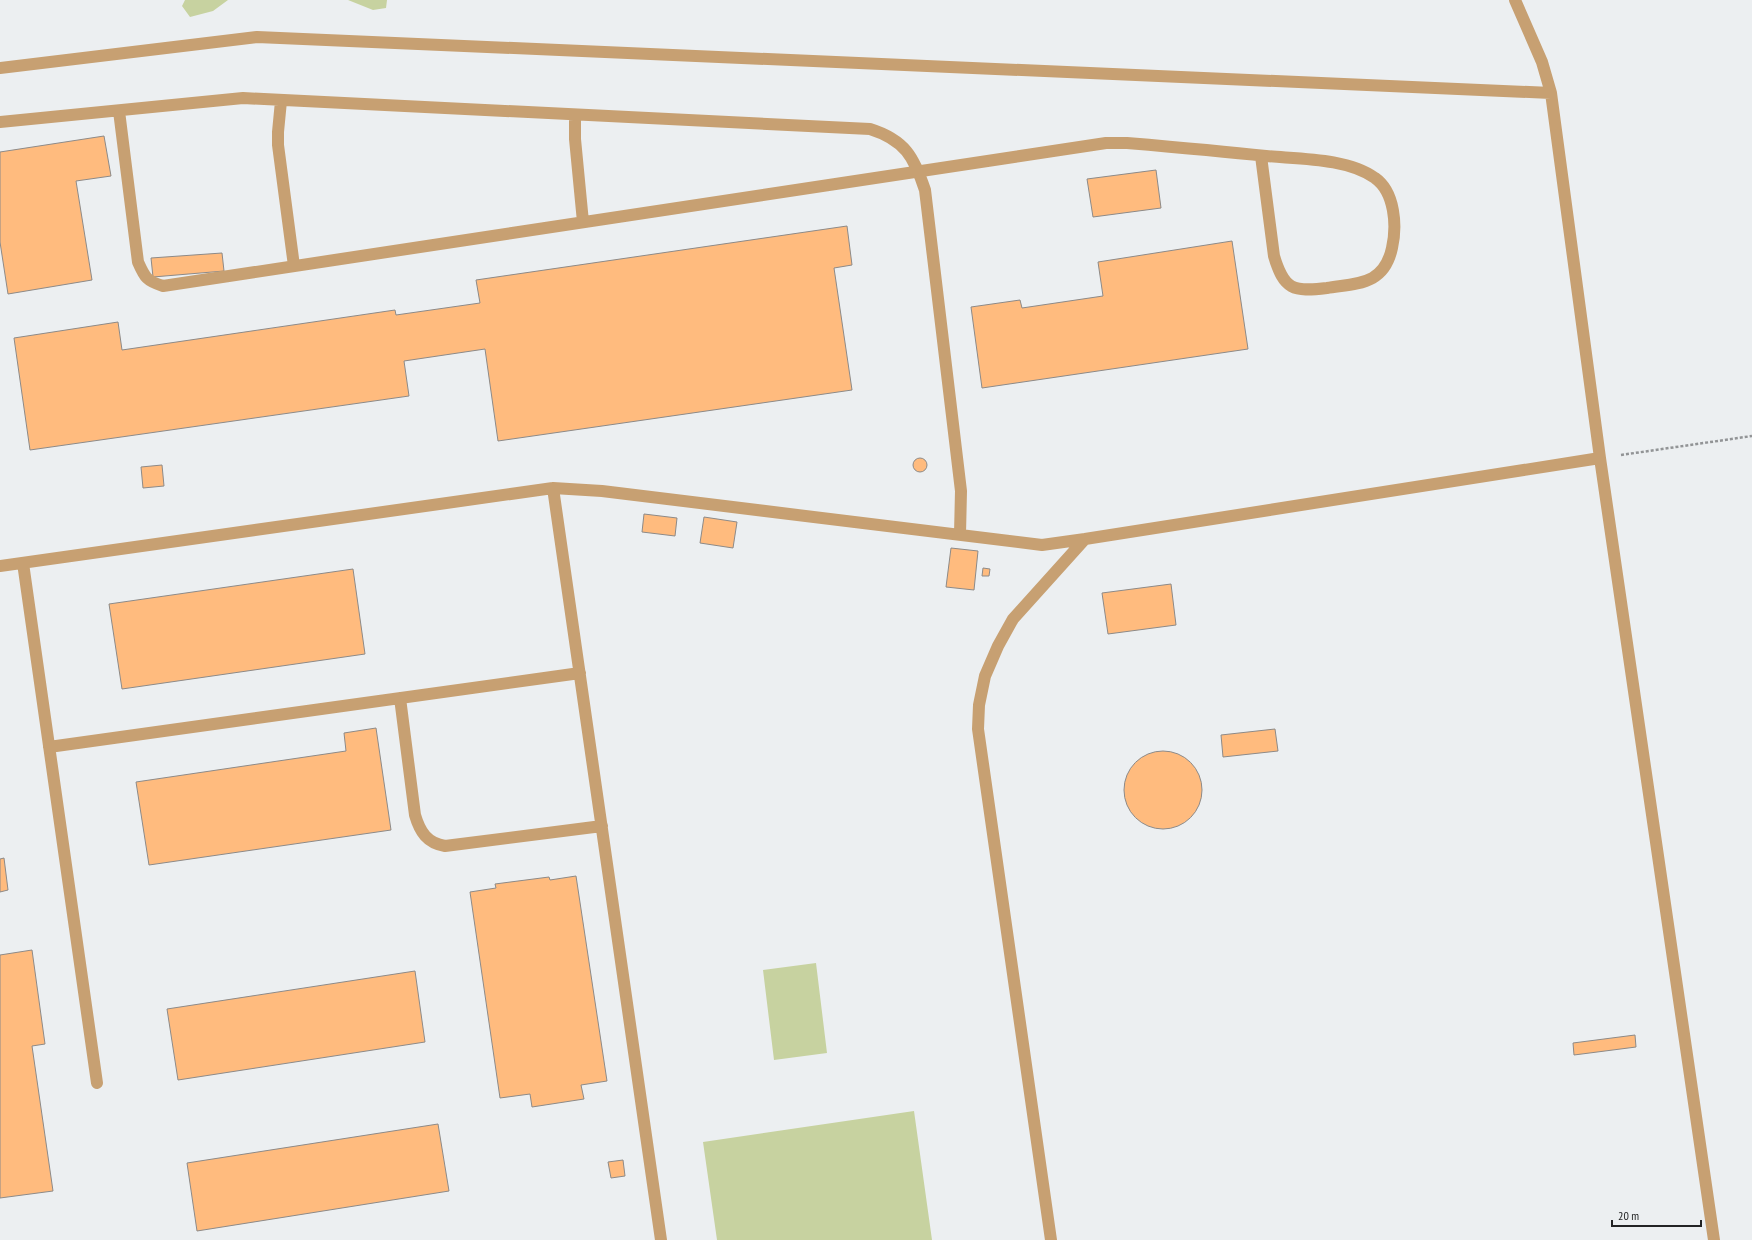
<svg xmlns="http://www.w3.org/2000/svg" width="1752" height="1240" font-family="'PT Sans Narrow',sans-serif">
  <rect width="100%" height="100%" fill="#eceff1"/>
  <path fill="#c7d2a0" d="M185,0H228L213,11L190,17L182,6Z
    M348,0H387L386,8L373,10Z
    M816,963L827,1053L774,1060L763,970Z
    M914,1111L932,1240H717L703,1142Z"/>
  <path fill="#ffbb7e" stroke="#8d8a88" d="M104,136L111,176L76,181L92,280L8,294L0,242V152Z
    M1156,170L1161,208L1093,217L1087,179Z
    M847,226L852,265L834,268L852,390L498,441L485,349L404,361L409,396L30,450L14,338L118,322L122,350L395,310L396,315L480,303L476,280Z
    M1232,241L1248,349L982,388L971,307L1020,300L1022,308L1103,296L1098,262Z
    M222,253L224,271L153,277L151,258Z
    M913 465a7 7 0 1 1 14 0a7 7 0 1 1-14 0Z
    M162,465L164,486L143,488L141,467Z
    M644,514L677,518L675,536L642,532Z
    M704,517L737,522L733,548L700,543Z
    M951,548L978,551L974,590L946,587Z
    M983,568L990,569L989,576H982Z
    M353,569L365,654L122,689L109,604Z
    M1171,584L1176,625L1108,634L1102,593Z
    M376,728L391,830L149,865L136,782L346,751L344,733Z
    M1275,729L1278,751L1223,757L1221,735Z
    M1124 790a39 39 0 1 1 78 0a39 39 0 1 1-78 0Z
    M4,858L8,890L0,892V859Z
    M576,876L607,1081L581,1085L584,1099L532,1107L530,1094L500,1098L470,892L496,888L495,884L549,877L550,880Z
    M32,950L45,1044L32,1046L53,1191L0,1198V955Z
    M415,971L425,1042L178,1080L167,1009Z
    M1635,1035L1636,1047L1574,1055L1573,1043Z
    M438,1124L449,1191L197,1231L187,1163Z
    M623,1160L625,1176L611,1178L608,1162Z"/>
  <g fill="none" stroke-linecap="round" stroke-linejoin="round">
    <path stroke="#929496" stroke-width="2.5" stroke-dasharray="3 2" stroke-linecap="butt" d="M1621,455L1752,436"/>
    <path stroke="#c7a072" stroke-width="12" d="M1515,0L1542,62L1551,93L1600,458L1714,1240
      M0,68L257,37L1551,93
      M281,101L278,132V145L294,266
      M119,111L138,262C145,278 147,281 163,286L1106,143H1127C1174,147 1220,151 1266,156C1299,159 1348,158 1375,178C1395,192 1397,226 1392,248C1384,285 1358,283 1327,288C1293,292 1284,290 1274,256L1261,156
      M575,115V139L583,222
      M0,122L243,98L870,129C905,140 914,157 925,190L961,491L960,534
      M553,488L661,1240
      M23,563L97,1083
      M0,566L553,488L602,491L1042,545L1085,539
      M400,698L415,815C420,832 427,843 445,846L602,826
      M49,747L580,673
      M1051,1240L978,729L979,705L985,676L998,646L1013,619L1085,539L1600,458"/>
  </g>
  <path d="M1612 1220v6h89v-6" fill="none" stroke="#222324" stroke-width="2"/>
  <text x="1618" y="1220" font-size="12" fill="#222324" stroke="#eceff1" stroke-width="3" paint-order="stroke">20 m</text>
</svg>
